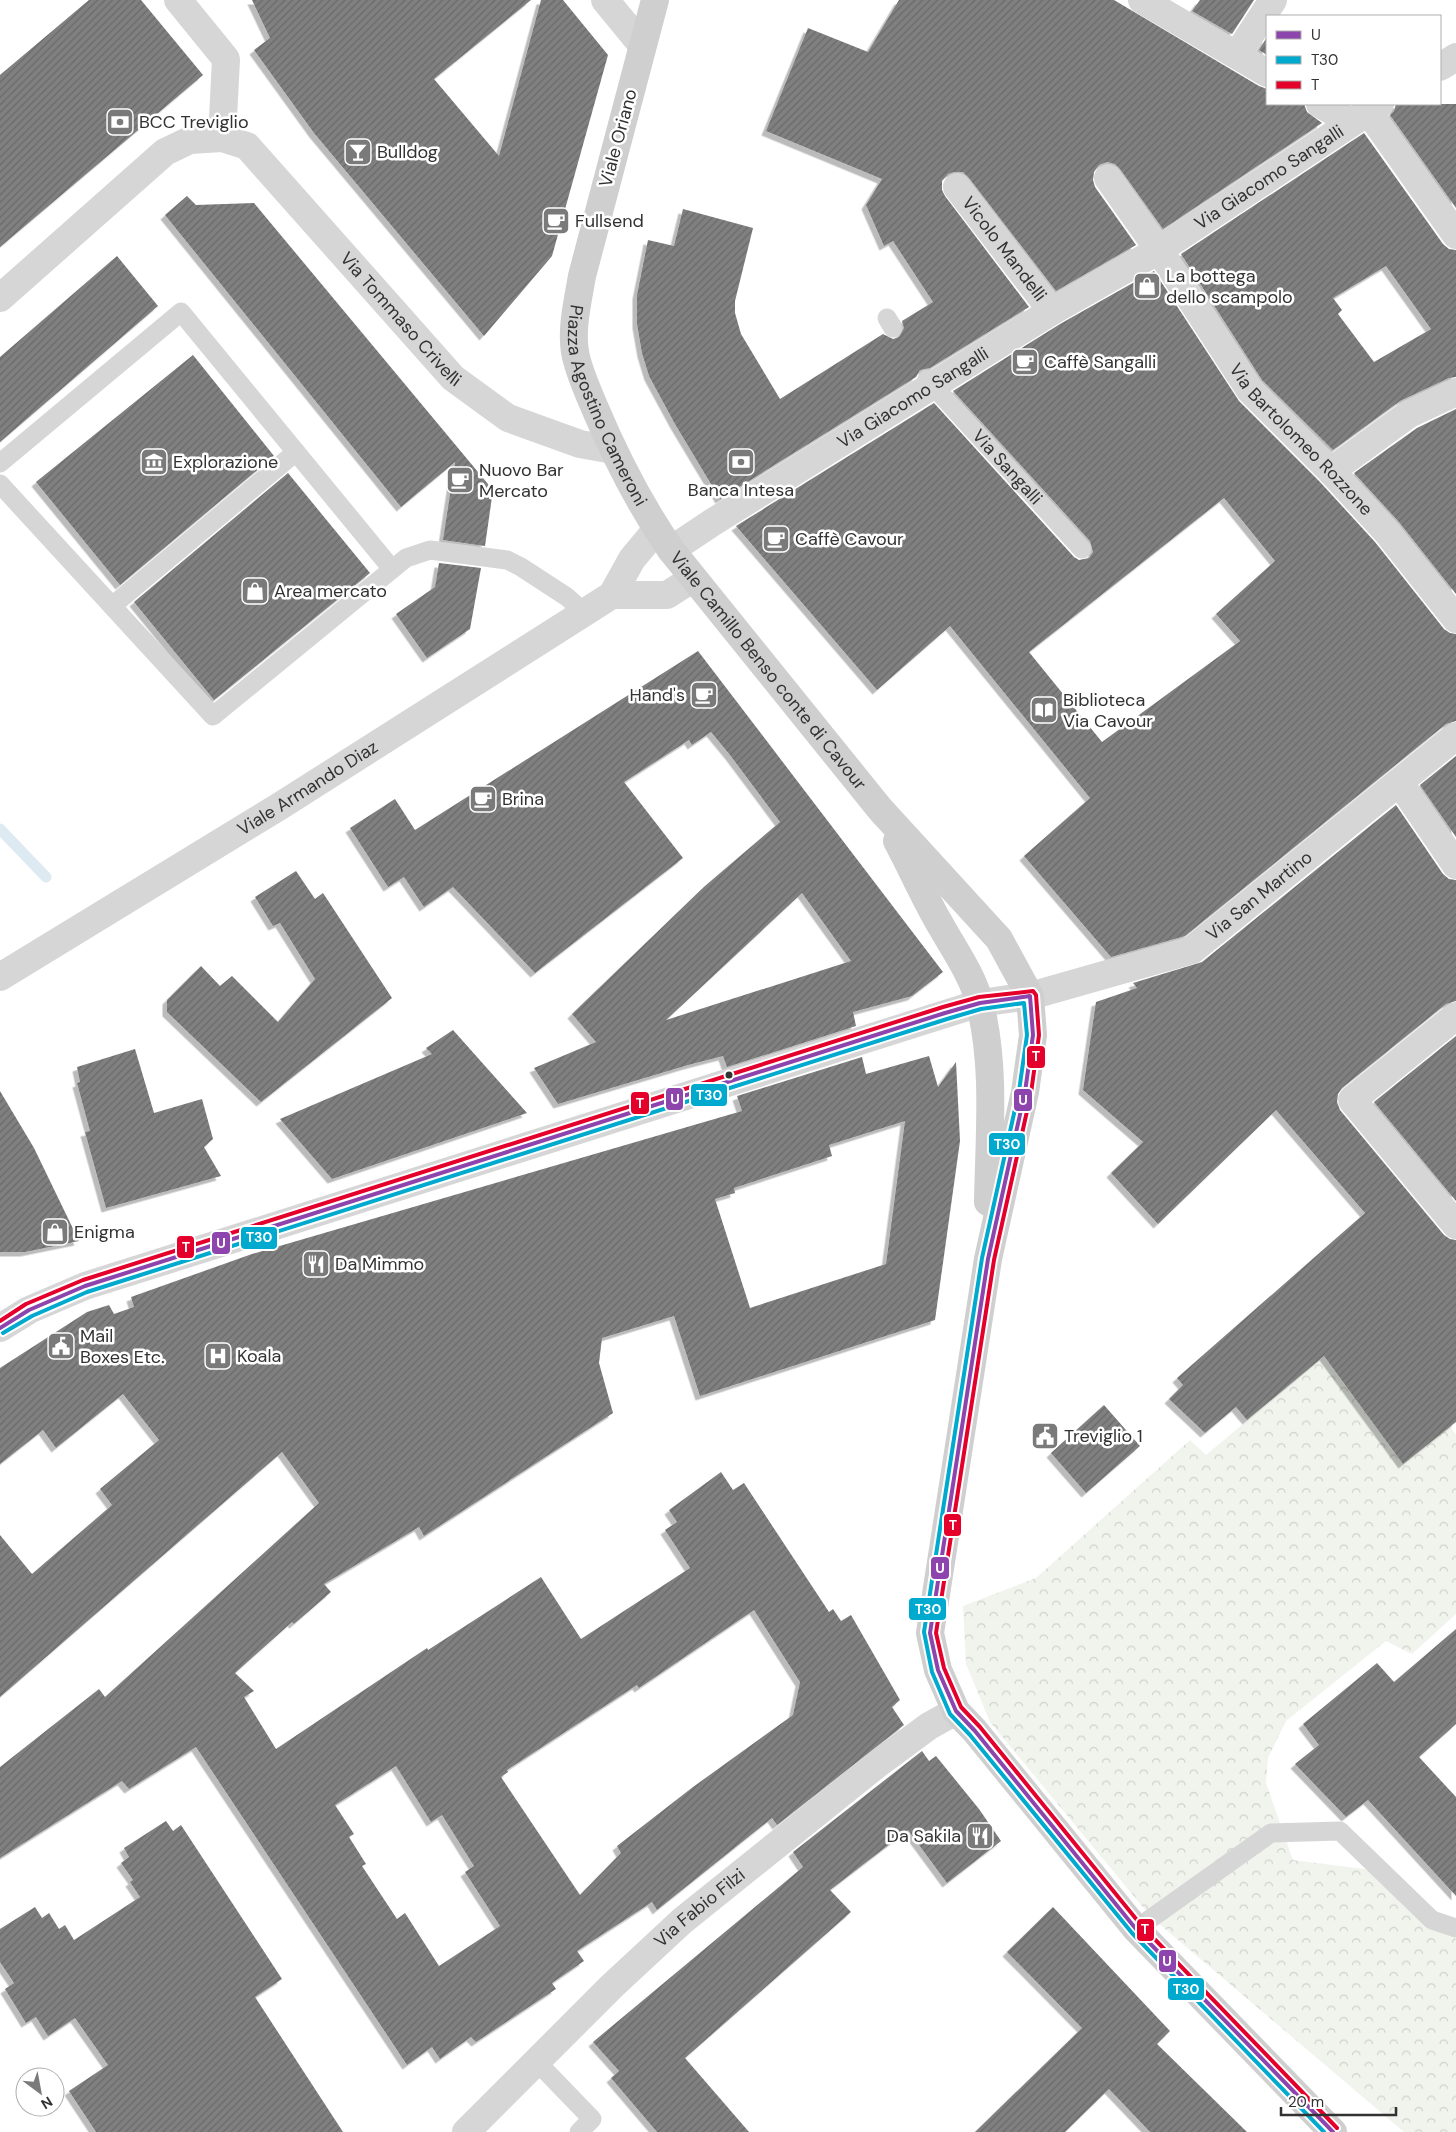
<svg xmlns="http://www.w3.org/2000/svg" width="1456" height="2132" font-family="'DM Sans',sans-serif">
  <defs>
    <pattern id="park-crowns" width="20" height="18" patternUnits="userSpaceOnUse" patternTransform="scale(1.25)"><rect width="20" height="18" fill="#f1f4ed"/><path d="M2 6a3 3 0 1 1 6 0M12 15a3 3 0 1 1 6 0" fill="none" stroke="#cfd2cc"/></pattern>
    <pattern id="building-hatch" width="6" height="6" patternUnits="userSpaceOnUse" patternTransform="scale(1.25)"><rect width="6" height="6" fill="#808080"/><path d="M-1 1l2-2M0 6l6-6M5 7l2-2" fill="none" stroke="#696969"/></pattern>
    <filter id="shadow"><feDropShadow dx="-4.5" dy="4.5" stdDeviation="0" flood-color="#0004"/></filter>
  </defs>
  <rect width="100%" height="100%" fill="#fff"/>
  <path fill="url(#park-crowns)" d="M1324,1356L1403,1463L1450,1427L1456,1434V1614L1412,1654L1386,1641L1286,1721L1268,1758L1266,1783L1293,1860L1396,1873L1456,1939V2132H1404L1151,1917L990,1722L966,1664L963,1606L1036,1578L1190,1440L1206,1455Z"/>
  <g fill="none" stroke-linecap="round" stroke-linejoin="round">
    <path stroke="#ddeaf2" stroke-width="11" d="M0,829L46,877"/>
  </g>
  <path fill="url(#building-hatch)" fill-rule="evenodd" filter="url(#shadow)" d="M89,0H141L203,75L0,247V75Z
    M252,0H531L434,79L499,156L541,0H563L608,55L552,256L484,336L314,133L254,50L270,38Z
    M899,0H1114L1259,86L1267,89V104H1304L1307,112L1322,123L1163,229L1120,169L1115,164L1107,162L1099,165L1094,172L1093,180L1095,187L1136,245L1056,291L969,178L963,172H954L948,174L942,181V190L945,196L1029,307L930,368L920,370L916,377L720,499L675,424L649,376L642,353L637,324V295L648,240L674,246L683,209L753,228L735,301V313L741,334L780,399L883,334L893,339L899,337L904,328L902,321L933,302L893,241L884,246L866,205L882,179L766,131L808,28L868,52Z
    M1200,0H1254L1232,34L1192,11Z
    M1267,37V55L1259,50Z
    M1396,104H1456V208L1390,115L1394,111Z
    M1364,133L1443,244L1449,249L1456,250V377L1449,378L1400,401L1333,450L1262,380L1181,254ZM1386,266L1431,329L1374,362L1338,314L1342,310L1333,298Z
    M187,196L196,205L254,203L493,490L485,546L443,540L455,462L401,507L165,215Z
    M117,256L158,306L0,442V357Z
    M1154,271L1239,401L1320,482L1375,542L1444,629L1450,633L1456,634V721L1446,724L1185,936L1111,957L1024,856L1090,798L950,626L877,690L736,526L934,403L1074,557L1079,560L1089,558L1093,552L1090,541L953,391L1060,324ZM1224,498L1275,561L1216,614L1240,641L1102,742L1029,652Z
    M193,355L274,456L120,585L36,482Z
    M1456,409V594L1399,522L1354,473L1417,428Z
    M288,473L370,573L214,700L134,602Z
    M439,563L481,568L470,629L427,658L396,614L435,587Z
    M698,651L943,972L912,996L853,1012L856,1026L727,1067L723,1056L688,1065L558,1104L534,1068L596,1042L572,1014L705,886L780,822L730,755L711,732L692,745L689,740L624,782L683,858L535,973L453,887L424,907L404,877L388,887L350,828L395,799L415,830ZM802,893L851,961L666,1020Z
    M1456,756V837L1420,785Z
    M1396,805L1443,874L1449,879L1456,880V1001L1446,1004L1342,1088L1338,1094L1337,1102L1340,1110L1444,1235L1450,1239L1456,1240V1422L1403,1464L1324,1356L1247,1420L1236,1407L1205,1433L1169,1399L1183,1385L1177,1378L1365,1213L1276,1110L1158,1224L1111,1173L1143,1142L1083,1090L1096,1002L1137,988L1133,983L1202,962Z
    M296,871L315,899L323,893L392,998L261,1102L167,1012V1000L201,966L220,986L232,976L278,1022L315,979L280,923L273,926L255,897Z
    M453,1030L527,1113L332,1179L280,1119L432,1054L426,1048Z
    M1456,1036V1201L1374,1102Z
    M135,1049L154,1113L202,1099L213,1139L204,1147L221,1176L106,1208L85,1132L90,1131L77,1083L80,1082L77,1067Z
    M929,1056L938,1087L956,1062L960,1141L935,1320L700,1396L674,1316L602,1338L599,1363L613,1413L424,1536L419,1527L324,1584L331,1592L294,1624L292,1622L235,1673L254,1691L244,1697L276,1749L427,1648L428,1650L541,1577L581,1639L690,1568L665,1530L677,1522L669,1510L721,1472L733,1490L744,1483L829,1612L833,1609L841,1621L851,1615L900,1700L892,1707L904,1725L777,1825L772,1818L657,1910L652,1902L577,1951L584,1961L552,1983L556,1989L476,2042L471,2037L440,2059L432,2047L407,2065L196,1747L129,1789L122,1781L0,1858V1767L99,1689L105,1697L319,1503L282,1452L0,1697V1535L32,1574L112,1505L100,1489L159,1440L123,1394L56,1448L43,1430L0,1464V1368L87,1312L109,1305L114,1314L134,1307L131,1297L252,1254L742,1111L737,1096L862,1057L866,1074ZM905,1121L886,1264L750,1308L715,1199L735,1193L734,1188L832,1156L829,1145ZM754,1610L800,1682L793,1715L693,1787L617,1846L621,1853L580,1895L501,1777L508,1772L507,1770L637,1685L639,1688ZM396,1766L431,1822L442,1815L474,1866L465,1872L500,1926L439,1966L405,1913L397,1919L362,1866L366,1864L349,1837L354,1834L335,1805Z
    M0,1091L34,1148L79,1241L25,1252H0Z
    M1104,1405L1140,1446L1086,1493L1051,1453Z
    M1456,1629V1724L1419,1757L1456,1797V1896L1368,1800L1346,1817L1295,1764L1319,1745L1303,1724L1377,1663L1394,1682Z
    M922,1751L929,1761L936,1756L979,1809L1001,1841L947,1883L908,1830L830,1890L851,1912L685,2058L749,2132H657L611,2078L619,2071L593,2042L803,1867L793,1852Z
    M166,1821L173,1831L181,1825L282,1979L255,1997L343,2132H96L69,2091L108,2065L75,2018L48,2036L36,2017L26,2023L5,1989L14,1983L0,1962V1929L35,1907L42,1918L49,1913L59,1929L65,1925L74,1940L140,1897L130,1882L133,1880L121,1863L129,1857L124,1848Z
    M1053,1907L1170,2031L1157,2044L1247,2132H1150L1109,2089L1065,2132H975L1082,2028L1007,1952Z"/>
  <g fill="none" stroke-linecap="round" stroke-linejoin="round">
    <g stroke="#d6d6d6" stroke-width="19">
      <path d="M887,318L893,328"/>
      <path id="s1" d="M927,379L1082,549"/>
      <path d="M0,463L181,312L392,569"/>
      <path d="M0,484L213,716L406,558L430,550L507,560L521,567L567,597L585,613"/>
      <path d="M112,606L296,452"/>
      <path d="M1136,1929L1271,1833L1340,1831L1432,1920L1456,1928"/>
      <path d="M537,2062L592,2119L579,2132"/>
    </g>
    <g stroke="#d6d6d6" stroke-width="28">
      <path d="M178,0L226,59L222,138"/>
      <path d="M605,0L642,45"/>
      <path d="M1142,0L1267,73"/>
      <path d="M1237,55L1273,0"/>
      <path d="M1440,67L1456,57"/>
      <path d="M1320,104L1351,122"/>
      <path d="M1368,111L1456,235"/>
      <path id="s2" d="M1108,178L1159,250L1250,390L1331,471L1387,532L1456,619"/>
      <path id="s3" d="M957,187L1052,311"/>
      <path id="s4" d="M0,298L165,152L190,140L222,138L247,146L453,378L508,418L580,444L613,450"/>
      <path d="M1331,471L1409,414L1456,392"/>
      <path id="s5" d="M671,550L713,522L1052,311L1159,250L1380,104"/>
      <path d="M612,595H667L692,579"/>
      <path d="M1400,783L1456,865"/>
      <path id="s6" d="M0,977L280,806L612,595L632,559L657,529"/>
      <path d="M1456,1016L1352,1100L1456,1225"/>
      <path id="s7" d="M0,1328L29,1310L85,1286L980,1003L1030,996L1192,950L1456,736"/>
      <path id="s8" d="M466,2132L612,1986L682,1921L875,1766L929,1726L956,1711"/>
    </g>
    <g stroke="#cfcfcf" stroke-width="28">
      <path id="s9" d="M655,0L582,276C578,300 571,328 575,352C578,370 587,389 594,406C615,456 640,505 671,550L880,809L999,939L1030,996L1033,1035L1025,1092L988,1259L930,1633L938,1670L956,1711L975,1731L1136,1929L1333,2132"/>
      <path d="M897,841C912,869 925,899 941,926C955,951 973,976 980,1004C996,1068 989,1137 988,1202"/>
    </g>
    <g stroke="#fff" stroke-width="8">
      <path id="bus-1" d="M0,1328L29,1310L85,1286L945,1013L980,1003L1030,996L1033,1035L1025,1092L988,1259L930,1633L938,1670L956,1711L975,1731L1136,1929L1333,2132"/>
    </g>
    <g stroke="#fff" stroke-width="8">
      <path id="bus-2" d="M3,1333L32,1316L87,1292L947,1019L981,1009L1024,1003L1027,1035L1019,1091L982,1258L924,1632L932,1672L950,1714L970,1735L1132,1933L1324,2132"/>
    </g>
    <g stroke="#fff" stroke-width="8">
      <path id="bus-3" d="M0,1321L26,1304L83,1280L943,1007L979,997L1033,991L1036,995L1039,1035L1031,1093L994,1260L936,1633L944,1668L961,1707L980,1727L1141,1925L1337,2128"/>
    </g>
    <use href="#bus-1" stroke="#8e44ad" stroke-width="4"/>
    <use href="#bus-2" stroke="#00a9ce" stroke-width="4"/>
    <use href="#bus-3" stroke="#e4002b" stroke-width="4"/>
  </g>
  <defs>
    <g id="bank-square" transform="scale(1.4375)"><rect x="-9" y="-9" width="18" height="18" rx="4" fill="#7a7a7a" stroke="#fff"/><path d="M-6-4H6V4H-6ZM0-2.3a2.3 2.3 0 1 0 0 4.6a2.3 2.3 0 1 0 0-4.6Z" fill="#fff"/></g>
    <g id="bar-square" transform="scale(1.4375)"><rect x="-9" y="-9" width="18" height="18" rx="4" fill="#7a7a7a" stroke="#fff"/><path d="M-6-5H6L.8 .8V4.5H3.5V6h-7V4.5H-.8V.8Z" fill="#fff"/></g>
    <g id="cafe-square" transform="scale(1.4375)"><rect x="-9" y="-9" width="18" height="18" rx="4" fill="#7a7a7a" stroke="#fff"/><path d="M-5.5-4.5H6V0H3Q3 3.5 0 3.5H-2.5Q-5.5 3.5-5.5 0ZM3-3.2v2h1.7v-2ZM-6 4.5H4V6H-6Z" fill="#fff"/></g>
    <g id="shop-square" transform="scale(1.4375)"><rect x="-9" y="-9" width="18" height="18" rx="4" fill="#7a7a7a" stroke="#fff"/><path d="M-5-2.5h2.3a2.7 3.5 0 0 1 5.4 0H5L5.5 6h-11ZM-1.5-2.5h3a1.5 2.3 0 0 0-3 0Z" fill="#fff"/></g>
    <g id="museum-square" transform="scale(1.4375)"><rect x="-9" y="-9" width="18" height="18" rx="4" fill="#7a7a7a" stroke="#fff"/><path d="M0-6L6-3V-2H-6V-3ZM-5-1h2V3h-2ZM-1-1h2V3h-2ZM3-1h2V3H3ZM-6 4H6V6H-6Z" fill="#fff"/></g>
    <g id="library-square" transform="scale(1.4375)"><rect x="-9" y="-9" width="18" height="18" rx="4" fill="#7a7a7a" stroke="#fff"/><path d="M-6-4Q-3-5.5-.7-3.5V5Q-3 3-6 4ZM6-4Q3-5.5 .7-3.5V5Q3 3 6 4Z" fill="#fff"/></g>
    <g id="restaurant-square" transform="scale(1.4375)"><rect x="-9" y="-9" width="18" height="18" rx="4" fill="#7a7a7a" stroke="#fff"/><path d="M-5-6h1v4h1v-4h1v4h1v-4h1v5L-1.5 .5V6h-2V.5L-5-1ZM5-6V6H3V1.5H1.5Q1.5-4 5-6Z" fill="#fff"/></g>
    <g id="civic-square" transform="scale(1.4375)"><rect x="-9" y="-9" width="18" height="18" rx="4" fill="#7a7a7a" stroke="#fff"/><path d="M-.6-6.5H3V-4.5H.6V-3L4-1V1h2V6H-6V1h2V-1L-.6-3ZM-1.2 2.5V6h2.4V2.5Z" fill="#fff"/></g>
    <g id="hospital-square" transform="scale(1.4375)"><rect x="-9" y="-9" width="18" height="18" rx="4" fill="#7a7a7a" stroke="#fff"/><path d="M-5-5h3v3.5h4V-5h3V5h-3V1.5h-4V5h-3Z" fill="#fff"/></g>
  </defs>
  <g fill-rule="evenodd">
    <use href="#bank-square" x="120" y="122"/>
    <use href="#bar-square" x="358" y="152"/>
    <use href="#cafe-square" x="556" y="221"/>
    <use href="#shop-square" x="1147" y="286"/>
    <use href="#cafe-square" x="1025" y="362"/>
    <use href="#museum-square" x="154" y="462"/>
    <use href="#bank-square" x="741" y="462"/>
    <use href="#cafe-square" x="460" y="480"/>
    <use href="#cafe-square" x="776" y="539"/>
    <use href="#shop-square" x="255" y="591"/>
    <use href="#cafe-square" x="704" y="695"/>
    <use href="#library-square" x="1044" y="710"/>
    <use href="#cafe-square" x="483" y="799"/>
    <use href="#shop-square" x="55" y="1232"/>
    <use href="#restaurant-square" x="316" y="1264"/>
    <use href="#civic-square" x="61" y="1346"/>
    <use href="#hospital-square" x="218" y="1356"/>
    <use href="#civic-square" x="1045" y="1436"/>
    <use href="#restaurant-square" x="980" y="1836"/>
  </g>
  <circle fill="#323232" stroke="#fff" stroke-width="2" cx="729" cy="1075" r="4.5"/>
  <g text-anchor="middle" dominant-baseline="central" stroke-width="5" stroke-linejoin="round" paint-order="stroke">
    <g font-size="18" fill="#323232" stroke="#fff" text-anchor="start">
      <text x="139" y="122">BCC Treviglio</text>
      <text x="377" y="152">Bulldog</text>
      <text x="575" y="221">Fullsend</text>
      <text x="1166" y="276">La bottega<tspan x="1166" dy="21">dello scampolo</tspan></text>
      <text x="1044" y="362">Caffè Sangalli</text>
      <text x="173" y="462">Explorazione</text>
      <text x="479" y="470">Nuovo Bar<tspan x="479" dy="21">Mercato</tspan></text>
      <text x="741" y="490" text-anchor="middle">Banca Intesa</text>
      <text x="795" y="539">Caffè Cavour</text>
      <text x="274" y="591">Area mercato</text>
      <text x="685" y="695" text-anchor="end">Hand's</text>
      <text x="1063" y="700">Biblioteca<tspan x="1063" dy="21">Via Cavour</tspan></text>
      <text x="502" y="799">Brina</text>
      <text x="74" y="1232">Enigma</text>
      <text x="335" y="1264">Da Mimmo</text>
      <text x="80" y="1336">Mail<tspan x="80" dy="21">Boxes Etc.</tspan></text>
      <text x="237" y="1356">Koala</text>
      <text x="1064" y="1436">Treviglio 1</text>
      <text x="961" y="1836" text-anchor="end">Da Sakila</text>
    </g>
    <g font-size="18" fill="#323232" stroke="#fff">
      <text transform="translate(618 138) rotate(-75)">Viale Oriano</text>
      <text stroke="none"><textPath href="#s5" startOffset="705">Via Giacomo Sangalli</textPath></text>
      <text stroke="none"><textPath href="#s3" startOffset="78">Vicolo Mandelli</textPath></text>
      <text stroke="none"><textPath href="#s4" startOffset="538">Via Tommaso Crivelli</textPath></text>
      <text stroke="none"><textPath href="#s5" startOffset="286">Via Giacomo Sangalli</textPath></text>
      <text stroke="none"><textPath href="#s9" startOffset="422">Piazza Agostino Cameroni</textPath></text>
      <text stroke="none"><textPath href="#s2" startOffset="326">Via Bartolomeo Rozzone</textPath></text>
      <text stroke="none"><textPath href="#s1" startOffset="119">Via Sangalli</textPath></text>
      <text stroke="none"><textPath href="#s9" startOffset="738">Viale Camillo Benso conte di Cavour</textPath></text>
      <text stroke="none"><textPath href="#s6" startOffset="361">Viale Armando Diaz</textPath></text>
      <text stroke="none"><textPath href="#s7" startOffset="1339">Via San Martino</textPath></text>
      <text stroke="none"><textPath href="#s8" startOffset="324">Via Fabio Filzi</textPath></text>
    </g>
  </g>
  <g stroke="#fff" stroke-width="2">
    <rect x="1026" y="1045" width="20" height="24" rx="5" fill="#e4002b"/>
    <rect x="690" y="1083" width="38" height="24" rx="5" fill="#00a9ce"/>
    <rect x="665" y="1087" width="19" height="24" rx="5" fill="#8e44ad"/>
    <rect x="1013" y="1088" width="20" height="24" rx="5" fill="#8e44ad"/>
    <rect x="630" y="1091" width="20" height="24" rx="5" fill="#e4002b"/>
    <rect x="988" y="1132" width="38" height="24" rx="5" fill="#00a9ce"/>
    <rect x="240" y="1226" width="38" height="24" rx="5" fill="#00a9ce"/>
    <rect x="211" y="1231" width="20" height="24" rx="5" fill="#8e44ad"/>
    <rect x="176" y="1235" width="19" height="24" rx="5" fill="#e4002b"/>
    <rect x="943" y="1513" width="19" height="24" rx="5" fill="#e4002b"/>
    <rect x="930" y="1556" width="20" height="24" rx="5" fill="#8e44ad"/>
    <rect x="908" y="1597" width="39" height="24" rx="5" fill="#00a9ce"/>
    <rect x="1136" y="1918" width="19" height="24" rx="5" fill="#e4002b"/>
    <rect x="1158" y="1949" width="19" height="24" rx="5" fill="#8e44ad"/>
    <rect x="1167" y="1977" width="38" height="24" rx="5" fill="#00a9ce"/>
  </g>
  <g font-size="14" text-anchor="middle" font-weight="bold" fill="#fff">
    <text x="1036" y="1061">T</text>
    <text x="709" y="1100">T30</text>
    <text x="675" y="1104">U</text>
    <text x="1023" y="1105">U</text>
    <text x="640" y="1108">T</text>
    <text x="1007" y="1149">T30</text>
    <text x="259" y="1242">T30</text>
    <text x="221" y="1248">U</text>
    <text x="186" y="1252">T</text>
    <text x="953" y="1530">T</text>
    <text x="940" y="1573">U</text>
    <text x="928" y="1614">T30</text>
    <text x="1145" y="1934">T</text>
    <text x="1167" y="1966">U</text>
    <text x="1186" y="1994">T30</text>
  </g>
  <rect x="1266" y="15" width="175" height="90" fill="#ffffff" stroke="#adadad"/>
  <rect x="1276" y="31" width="25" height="8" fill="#8e44ad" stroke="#adadad"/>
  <text x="1311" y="40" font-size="15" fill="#323232">U</text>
  <rect x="1276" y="56" width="25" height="8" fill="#00a9ce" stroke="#adadad"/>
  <text x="1311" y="65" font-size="15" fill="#323232">T30</text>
  <rect x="1276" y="81" width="25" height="8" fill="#e4002b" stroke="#adadad"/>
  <text x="1311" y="90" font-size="15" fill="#323232">T</text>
  <g transform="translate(40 2092) rotate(148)"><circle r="24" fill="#ffffff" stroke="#adadad"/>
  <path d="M0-4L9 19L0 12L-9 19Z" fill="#7a7a7a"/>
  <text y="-8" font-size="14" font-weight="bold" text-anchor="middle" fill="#323232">N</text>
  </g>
  <path d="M1281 2107v8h115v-8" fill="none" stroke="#323232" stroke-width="2.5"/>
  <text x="1288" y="2107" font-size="15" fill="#323232" stroke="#ffffff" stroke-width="4" paint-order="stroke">20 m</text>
</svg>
